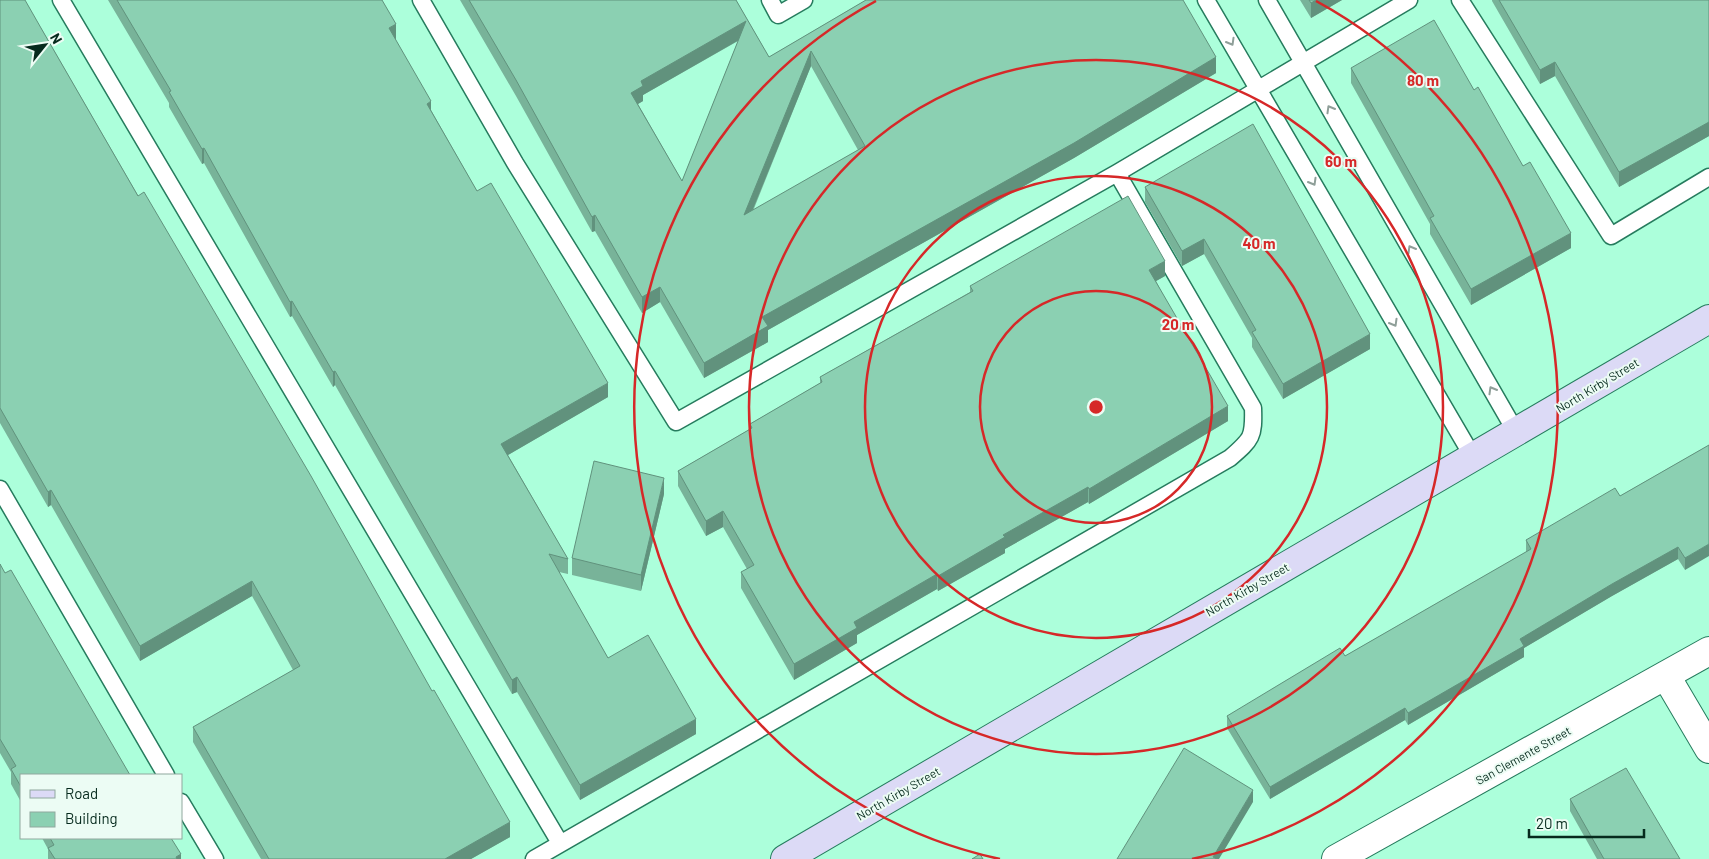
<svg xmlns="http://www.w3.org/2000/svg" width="1709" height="859" font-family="Barlow,sans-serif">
  <rect width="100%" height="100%" fill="#acffdb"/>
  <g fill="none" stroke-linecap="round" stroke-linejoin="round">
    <g stroke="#267c5e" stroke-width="19">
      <path id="lane" d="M61,0L560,843
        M421,0L515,163L676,422L1117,173L1409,0
        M770,0L778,15L804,0
        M1206,0L1473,457
        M1267,0L1516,432
        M1460,0L1611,236L1709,177
        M0,489L166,775
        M181,802L215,859
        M534,859L1230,458C1252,439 1254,437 1253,408L1117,173"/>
    </g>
    <g stroke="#267c5e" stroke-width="30">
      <path id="street" d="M1666,676L1709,749
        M1336,859L1709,651"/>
    </g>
    <g stroke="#267c5e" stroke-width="30">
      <path id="secondary" d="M785,859L1709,319"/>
    </g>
    <use href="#lane" stroke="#fff" stroke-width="16"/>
    <use href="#street" stroke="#fff" stroke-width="28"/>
    <use href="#secondary" stroke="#dcdaf6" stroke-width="28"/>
  </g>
  <path fill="#78b399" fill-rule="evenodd" d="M0,0L41,28L510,837L471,859H261L193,742V727L293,670L252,596L140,661L51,505L48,507L0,423Z
    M108,0H382L396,39H395L431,110L477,191L608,397L508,455L568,559V574L559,572L608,658L696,734L580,800L517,692L512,694L335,385L333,387L292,316L290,317L204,163L202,164L169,107V103Z
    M460,0H736L769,57L866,0L1216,73L1074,158L768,330V342L704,378L660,302L642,313L595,231L592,232L516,96ZM738,41L682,181L638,104L643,101V95ZM811,66L858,150L753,211Z
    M1300,0H1342L1311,18Z
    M1492,0H1709V136L1619,187L1555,76L1540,84L1492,1Z
    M1351,68L1474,90L1571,248L1471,305L1430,234V224L1351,83Z
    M1145,187L1370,349L1283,399L1252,347V338L1204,254L1182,266L1145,202Z
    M1165,276L1156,281L1228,421L1089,504L1088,502L1005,549V553L938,591L937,589L857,635V643L794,680L741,588V572L747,569L723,527L706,536L678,486V471L750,429V424L820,383V377L970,292V286Z
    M1709,445L1685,570L1678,559L1612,596L1524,648V657L1408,725L1405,720L1270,799L1227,728V716L1345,656L1526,552V540L1620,496Z
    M664,494L641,591L572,575V558Z
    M0,564L21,775V802L11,784V772L0,753Z
    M1570,799L1680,859H1597L1570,811Z
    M42,838H171L181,859H48V849Z"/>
  <path fill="#61927d" d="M1316,0H1342L1311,18V3Z
    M746,21V36L643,95V101L631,108V93L641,81Z
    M396,24V39L389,43V28Z
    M811,51V66L744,231V215Z
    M1216,57V73L1074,158L768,330V342L704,378V363L762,317Z
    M1555,62V76L1540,84V70Z
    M431,101V116L427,104Z
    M1709,122V136L1619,187V172Z
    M204,148V163L202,164V149Z
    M595,215V231L592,232V217Z
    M1571,233V248L1471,305V289Z
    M1204,239V254L1182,266V251Z
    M1165,261V276L1149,285V270Z
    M660,287V302L642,313V297Z
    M292,301V316L290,317V302Z
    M1370,334V349L1283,399V384Z
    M335,371V385L333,387V372Z
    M608,383V397L501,459V444Z
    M1228,406V421L1089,504V489Z
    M664,478V494L641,591V575Z
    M1088,487V502L1005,549V553L938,591V576L1003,535Z
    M51,490V505L48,507V492Z
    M723,511V527L706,536V521Z
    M1709,544V556L1685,570V558Z
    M1678,547V559L1612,596L1524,648V657L1408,725V713L1520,639L1612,584Z
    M937,574V589L857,635V643L794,680V664L854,622Z
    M252,581V596L140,661V646Z
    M517,677V692L512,694V680Z
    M1405,708V720L1270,799V787Z
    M696,719V734L580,800V785Z
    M1253,790V802L1219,859H1213V857Z
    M510,822V837L471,859H445Z
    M181,854V859H176V857Z"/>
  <path fill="#8bd0b2" stroke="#61927d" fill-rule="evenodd" d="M0,0H25L41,28L138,196L144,192L311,476L432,691L434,690L510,822L445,859H269L193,727L300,666L252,581L140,646L51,490L48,492L0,408Z
    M117,0H382L396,24L389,28L431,101L427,104L477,191L491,183L608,383L501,444L568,559L549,554L608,658L648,635L696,719L580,785L517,677L512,680L335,371L333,372L292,301L290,302L204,148L202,149L169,92L171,91Z
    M469,0H736L769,57L866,0H1183L1216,57L1074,143L762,317L768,326L704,363L660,287L642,297L595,215L592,217L516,80ZM746,21L682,181L631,93L643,86L641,81ZM811,51L865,146L744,215Z
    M1309,0H1316L1311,3Z
    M1499,0H1709V122L1619,172L1555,62L1540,70Z
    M1434,20L1474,90L1478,87L1523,166L1530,162L1571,233L1471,289L1430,218L1434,216L1351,68Z
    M1253,124L1370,334L1283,384L1252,332L1256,330L1204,239L1182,251L1145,187Z
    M1128,196L1165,261L1149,270L1228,406L1089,489L1088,487L1003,535L1005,537L938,576L937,574L854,622L857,628L794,664L741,572L754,565L723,511L706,521L678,471L752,428L750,424L822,382L820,377L973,291L970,286Z
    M1709,445V544L1685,558L1678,547L1612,584L1520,639L1524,646L1408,713L1405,708L1270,787L1227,716L1340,648L1345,656L1531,549L1526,540L1615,488L1620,496Z
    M594,461L664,478L641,575L572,558Z
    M0,564L5,573L11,570L130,775H21V787L11,769L16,766L0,739Z
    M1184,748L1253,790L1213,857L1217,859H1117Z
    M1626,768L1680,859H1604L1570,799Z
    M50,838H171L181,854L176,857L177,859H55L48,848L54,845Z
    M980,854L983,859H972Z"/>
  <defs><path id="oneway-chevron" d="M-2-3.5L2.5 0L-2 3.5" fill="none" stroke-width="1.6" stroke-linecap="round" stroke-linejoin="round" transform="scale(1.25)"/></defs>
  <g stroke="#8f9f99">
    <use href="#oneway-chevron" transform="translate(1231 42) rotate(60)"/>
    <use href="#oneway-chevron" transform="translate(1330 109) rotate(-120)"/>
    <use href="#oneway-chevron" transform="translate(1313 182) rotate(60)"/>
    <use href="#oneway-chevron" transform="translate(1411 249) rotate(-120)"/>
    <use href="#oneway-chevron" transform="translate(1394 323) rotate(60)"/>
    <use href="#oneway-chevron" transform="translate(1492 390) rotate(-120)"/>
  </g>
  <g fill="none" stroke="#d62828" stroke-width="2.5">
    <circle cx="1096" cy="407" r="116"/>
    <circle cx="1096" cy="407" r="231"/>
    <circle cx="1096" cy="407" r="347"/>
    <path d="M1000 859A462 462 0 0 1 876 1M1316 1A462 462 0 0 1 1192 859"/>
  </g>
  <g text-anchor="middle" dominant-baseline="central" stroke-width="4" stroke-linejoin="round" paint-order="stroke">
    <g font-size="12" fill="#062a1d" stroke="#ecfcf4">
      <text transform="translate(1597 385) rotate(-31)">North Kirby Street</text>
      <text transform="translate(1247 589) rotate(-30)">North Kirby Street</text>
      <text transform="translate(1523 755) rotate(-29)">San Clemente Street</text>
      <text transform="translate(898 793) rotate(-30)">North Kirby Street</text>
    </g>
  </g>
  <circle cx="1096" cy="407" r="8" fill="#d62828" stroke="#ecfcf4" stroke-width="2.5"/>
  <g font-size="15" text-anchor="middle" font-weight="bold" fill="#d62828" stroke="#ecfcf4" stroke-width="4" stroke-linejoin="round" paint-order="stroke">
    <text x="1423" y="86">80 m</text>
    <text x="1341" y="167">60 m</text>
    <text x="1259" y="249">40 m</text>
    <text x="1178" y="330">20 m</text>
  </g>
  <rect x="20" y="774" width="162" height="65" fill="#ecfcf4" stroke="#90a89e"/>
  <rect x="30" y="790" width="25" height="8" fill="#dcdaf6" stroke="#90a89e"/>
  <text x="65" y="799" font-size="15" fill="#062a1d">Road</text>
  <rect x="30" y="812" width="25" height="15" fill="#8bd0b2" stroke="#90a89e"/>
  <text x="65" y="824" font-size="15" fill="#062a1d">Building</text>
  <g transform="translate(45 45) rotate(60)" stroke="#ecfcf4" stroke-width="4" paint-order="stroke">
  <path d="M0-4L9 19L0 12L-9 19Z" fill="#062a1d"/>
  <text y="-8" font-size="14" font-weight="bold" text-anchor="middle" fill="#062a1d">N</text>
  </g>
  <path d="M1529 829v8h115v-8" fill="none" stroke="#062a1d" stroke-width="2.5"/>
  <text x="1536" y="829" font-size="15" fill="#062a1d" stroke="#ecfcf4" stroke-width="4" paint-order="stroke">20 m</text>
</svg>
